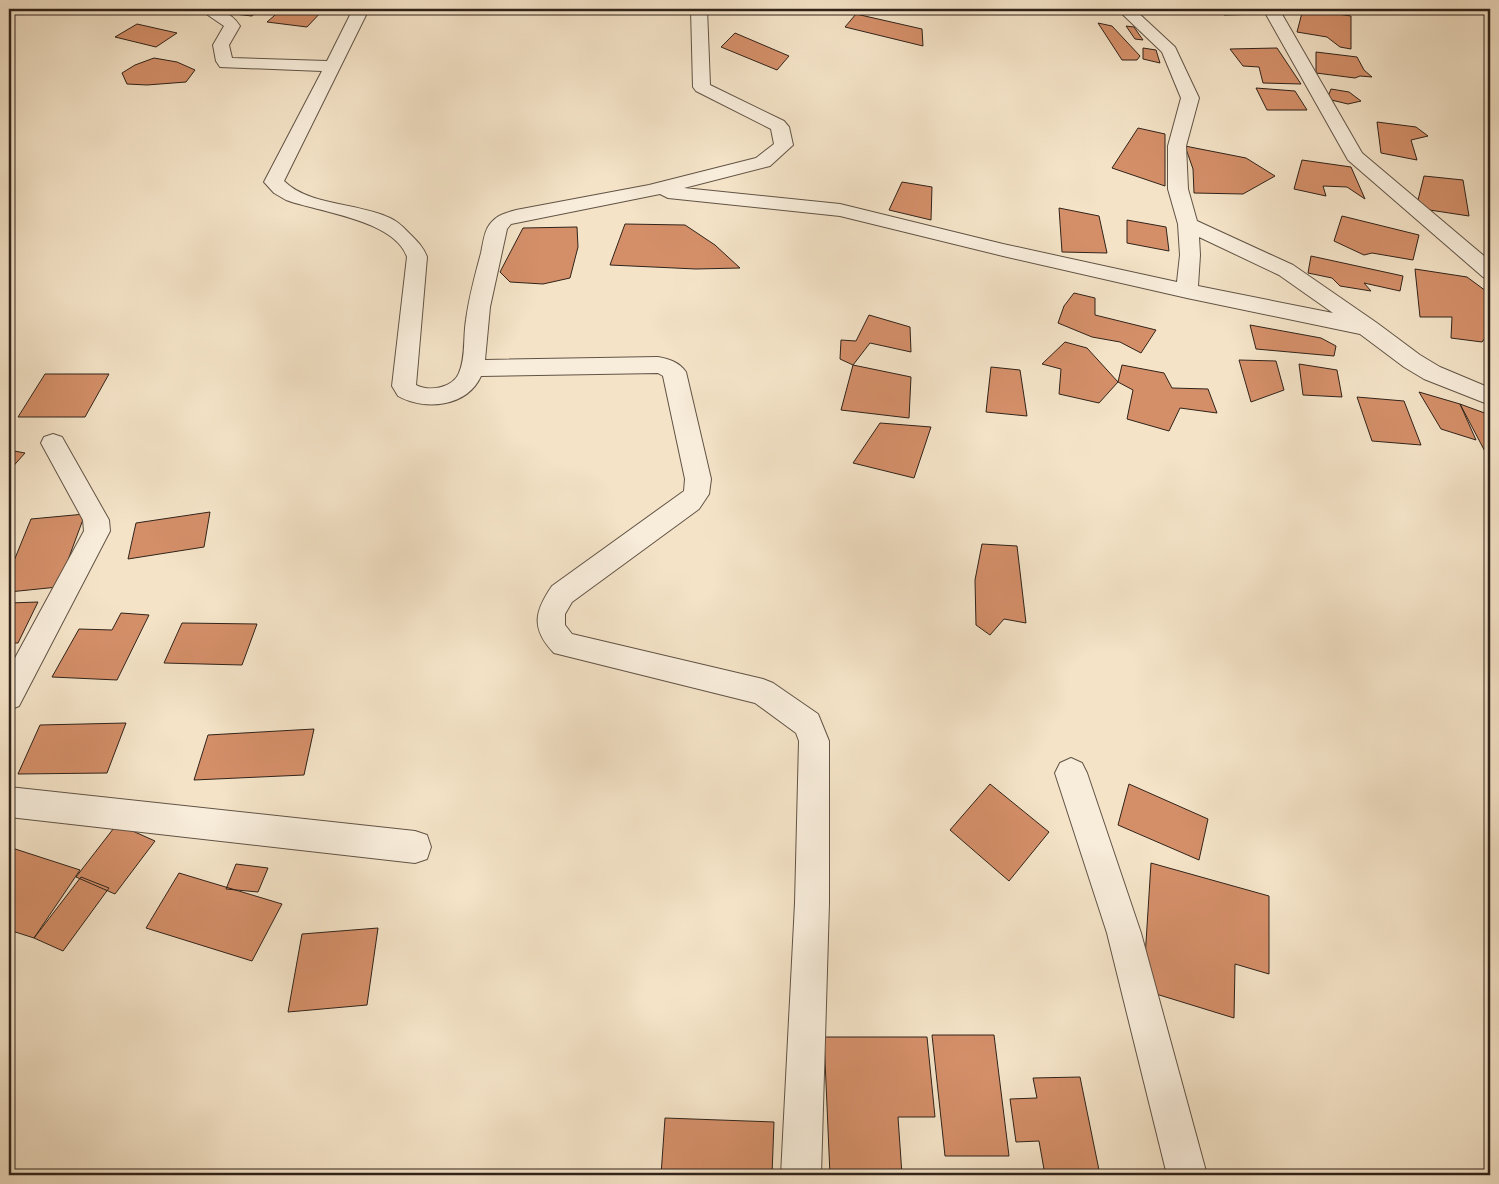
<svg xmlns="http://www.w3.org/2000/svg" width="1499" height="1184" font-family="Alegreya,serif">
  <rect width="100%" height="100%" fill="#f4e3c7"/>
  <filter id="stains"><feTurbulence type="fractalNoise" baseFrequency=".004" numOctaves="4"/><feColorMatrix values="0 0 0 0 .2 0 0 0 0 .09 0 0 0 0 .02 0 0 0 .5 -.17"/></filter>
  <radialGradient id="worn" r=".72"><stop offset=".6" stop-color="#630" stop-opacity="0"/><stop offset="1" stop-color="#630" stop-opacity=".3"/></radialGradient>
  <path fill="#d48f69" stroke="#30231a" d="M230,9H260L252,16L225,13Z
    M282,9H309L323,10L307,27L267,22Z
    M1218,9H1259L1263,14L1224,15Z
    M1303,9L1351,16V49L1340,47L1327,37L1297,32Z
    M856,14L922,29L923,46L845,27Z
    M1098,23L1112,26L1140,56L1137,60H1122Z
    M137,24L177,33L156,47L115,37Z
    M1126,26L1134,27L1143,40L1135,39Z
    M735,33L789,56L777,70L721,47Z
    M1143,48L1156,50L1160,63L1143,59Z
    M1277,48L1301,84L1263,83L1259,67L1243,66L1230,49Z
    M1316,52L1357,57L1364,70L1372,77L1360,76L1355,78L1316,73Z
    M154,58L177,62L195,70L186,82L147,85L127,84L122,73L135,65Z
    M1256,88L1295,91L1307,110H1267Z
    M1331,89L1349,92L1361,101L1348,104L1327,99Z
    M1377,122L1416,127L1428,136L1411,140L1417,160L1381,153Z
    M1138,128L1165,134V186L1112,168Z
    M1185,146L1246,158L1275,176L1243,194L1194,193L1193,169Z
    M1302,160L1351,167L1365,199L1347,187L1323,186L1326,196L1294,189Z
    M1424,176L1463,180L1469,216L1423,209L1418,200Z
    M902,182L932,187L931,220L889,210Z
    M1059,208L1099,216L1107,253L1062,252Z
    M1342,216L1419,235L1413,260L1372,253L1364,255L1334,241Z
    M1127,220L1166,227L1169,251L1127,243Z
    M625,224L685,225L715,245L740,268L696,269L610,265Z
    M577,227L578,247L570,278L543,284L510,282L500,272L523,228Z
    M1311,256L1403,276L1400,291L1364,283L1371,291L1340,286L1332,278L1308,273Z
    M1415,269L1467,277L1490,294V331L1482,342L1451,338L1452,317H1420Z
    M1074,293L1095,298V315L1156,330L1141,353L1120,342L1092,337L1058,323L1064,306Z
    M869,315L910,327L911,352L870,343L853,365L840,359L841,340L856,341Z
    M1250,325L1321,338L1336,346L1334,356L1256,349Z
    M1065,342L1087,348L1118,382L1099,403L1059,394L1061,369L1042,364Z
    M1239,360L1276,361L1284,390L1251,402Z
    M1299,364L1337,370L1342,397L1303,395Z
    M853,365L911,377L909,418L841,410Z
    M1122,365L1164,373L1172,388L1208,389L1217,413L1180,408L1169,431L1127,419L1133,390L1118,382Z
    M991,367L1020,370L1027,416L986,412Z
    M45,374H109L85,417H18Z
    M1419,392L1460,404L1476,440L1441,429Z
    M1357,397L1404,401L1421,445L1372,441Z
    M1460,404L1490,415V461Z
    M880,423L931,427L914,478L853,463Z
    M9,450L25,453L9,471Z
    M210,512L204,547L128,559L136,523Z
    M85,514L58,587L9,592V573L31,519Z
    M982,544L1017,546L1026,623L1004,619L990,635L976,625L975,580Z
    M38,602L18,643H9V603Z
    M121,613L149,615L117,680L52,677L79,629L112,630Z
    M182,623L257,624L242,665L164,663Z
    M126,723L107,773L18,774L40,725Z
    M314,729L304,775L194,780L208,735Z
    M990,784L1049,832L1009,881L950,830Z
    M1129,784L1208,819L1199,860L1118,825Z
    M117,824L155,841L115,894L76,877Z
    M9,847L80,870L34,938L9,930Z
    M1151,863L1269,896V974L1235,964L1234,1018L1143,990Z
    M236,864L268,868L258,892L226,889Z
    M179,873L282,904L252,961L146,928Z
    M81,877L109,888L63,951L34,938Z
    M378,928L367,1005L288,1012L302,934Z
    M932,1035H994L1009,1156H945Z
    M824,1037H927L935,1117H898L902,1175H830Z
    M1080,1077L1100,1175H1045L1039,1141L1016,1142L1010,1099L1037,1098L1033,1078Z
    M665,1118L774,1122L772,1175H661Z"/>
  <g fill="none" stroke-linecap="round" stroke-linejoin="round">
    <g stroke="#615345" stroke-width="2">
      <path id="minor" d="M199,9C217,8 230,11 240,26L229,45L232,58L327,61L353,9H369L284,181C309,206 360,203 390,218C399,222 405,229 411,235C418,242 424,248 427,257L416,385C429,392 453,388 459,373C466,357 463,337 466,320C469,297 475,275 481,253C483,244 484,231 490,224C497,215 505,213 516,210L649,185L756,158L774,144L771,129L696,91L693,87L691,9H707L710,85L784,121L789,127L793,145L770,166L684,188L840,204L1003,244L1177,282L1180,255L1178,224L1168,189V146L1181,98L1162,52L1117,9H1134L1175,47L1199,98L1186,146L1188,189L1197,221L1293,265L1377,323L1420,355L1440,367L1490,388V405L1424,379L1404,367L1360,334L1187,298L1003,256L840,216L668,198L660,194L511,224L507,229L490,307L485,360L658,357C669,359 679,362 686,372L711,479L709,494L699,509L572,602L565,614V625L572,634L763,679L773,683L818,714L829,741V903L821,1175H781L795,903L799,741L796,733L755,703L554,653C531,629 534,612 552,586L684,491L685,479L663,376L658,373L481,376C467,407 425,411 398,396L392,386L407,257C395,220 319,212 286,200L274,193L264,182L322,71L220,67L216,61L213,45L224,26ZM1199,237L1279,275L1333,313L1198,286L1200,255Z
        M1263,9H1279L1362,153L1490,261V279L1483,277L1348,160Z
        M53,434L62,437L109,520L110,531L19,706L9,710V669L84,531L83,520L41,443L44,437Z
        M1071,758L1082,763L1087,773L1141,933L1207,1175H1167L1107,933L1055,773L1060,763Z
        M9,787L415,831L427,835L431,847L427,859L415,863L9,817Z"/>
    </g>
    <use href="#minor" fill="#f8eddb" fill-rule="evenodd"/>
  </g>
  <rect width="1499" height="1184" fill="none" stroke="#f4e3c7" stroke-width="30"/>
  <rect x="10" y="10" width="1479" height="1164" fill="none" stroke="#30231a" stroke-width="2.5"/>
  <rect x="15" y="15" width="1469" height="1154" fill="none" stroke="#30231a"/>
  <rect width="100%" height="100%" filter="url(#stains)"/>
  <rect width="100%" height="100%" fill="url(#worn)"/>
</svg>
